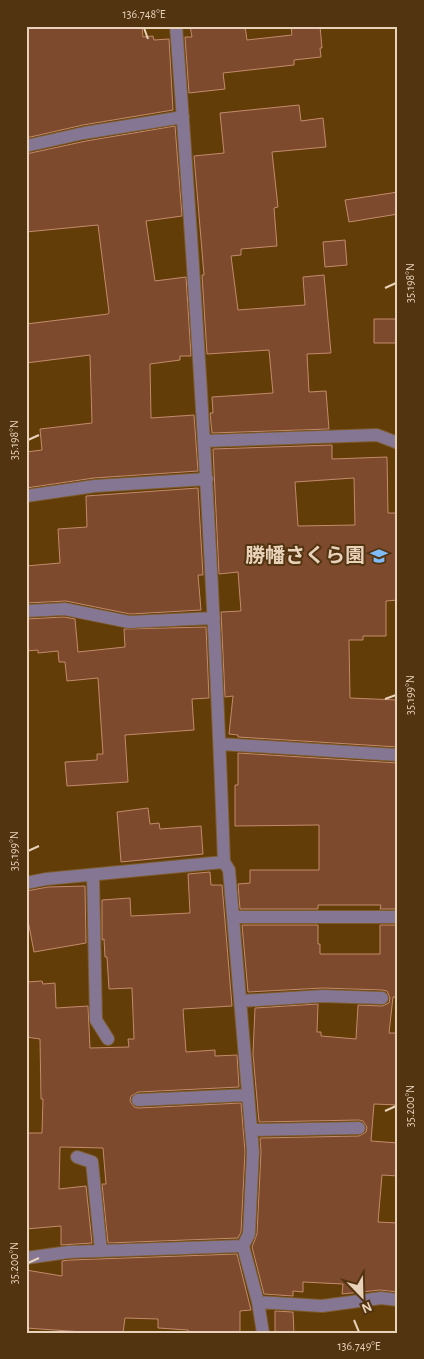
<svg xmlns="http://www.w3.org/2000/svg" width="424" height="1359" font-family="'Alegreya Sans','Noto Sans JP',sans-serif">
  <rect width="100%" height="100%" fill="#623d07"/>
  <path fill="#7e4a2e" stroke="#c38a6c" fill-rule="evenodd" d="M26,26H142L143,37L153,36L154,40L169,39L173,110L83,125L26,138Z
    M190,26H245L247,40L292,35L291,26H320L322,48H320L321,57L294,60V65L223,73L225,89L189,93L185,37H192Z
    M299,105L301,121L323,118L326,147L272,152L278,207L274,208L277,246L241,249V255L231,256L238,310L305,305L303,277L324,275L331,353L307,354L309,392L326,391L329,429L212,433L210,413H213L212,397L273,393L269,350L207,354L202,275H204L194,156L224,153L220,113Z
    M175,126L182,216L146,221L155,281L186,277L191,356H180V360L150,364L151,418L194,415L198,471L94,478L26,488V452L42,450L40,429L92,423L90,355L26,363V324L108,314L109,312L98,225L26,232V154L86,141Z
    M398,192V214L349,222L345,200Z
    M345,240L347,265L325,267L323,242Z
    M374,319H398V343H374Z
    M332,445V459L387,457L388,513H398V600L386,601V636H363V640H349L350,698L398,700V747L238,737V735L229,734L233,696L225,697L221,612L241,611L238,572L219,574L213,449ZM354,478L355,525L298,526L295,482Z
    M198,488L203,575H198L201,610L130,614L66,601L26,603V566L60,563L58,529L87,527L86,496Z
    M64,617L75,619L78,652L125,647L124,629L206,627L209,698L192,699L194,730L125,735L128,782L67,786L65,762L97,760V754H103L98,678L67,681L65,662H59L58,651L38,653V650L26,651V619Z
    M238,753L398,763V909H380L381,905H318V909H240L238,884L250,883V870H319V825L235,826V785H238Z
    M148,808L150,824L159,823L160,829L201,826L203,854L121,862L117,812Z
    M210,872L211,885H222L232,1006L183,1009L186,1052L215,1050V1056L237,1055L239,1087L138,1092L131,1096L130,1101L134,1107L138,1108L241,1103L245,1152L241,1232L238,1238L108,1243L102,1184H106L103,1148L60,1147L59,1189L86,1186L92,1243L61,1245V1226L26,1229V1133H42L43,1099H41L40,1039L26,1037V982L42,981L43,984L55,983L56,1008L88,1006L90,1048L129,1047L128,1039H134L132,988L109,989L107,957H105L104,939L102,940V900L130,898L131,916L190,913L188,874Z
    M85,886L86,943L34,952L26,910V891L48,887Z
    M242,925H318V944H320V954H380V925H398V997H393L389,1033H398V1105L374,1104L371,1141L398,1143V1176L382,1175L378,1222L398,1223V1292L380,1290L342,1294L343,1284L303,1282V1292L293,1291V1296L264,1294L252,1247L257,1234L261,1152L260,1138L359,1136L366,1132L367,1127L363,1121L359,1120L259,1122L253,1054L255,1008L318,1004L317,1032H321V1036L356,1039L358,1005L382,1006L389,1003L390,998L387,991L382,990L323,988L248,992Z
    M237,1254L251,1310L240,1311V1333H188V1330L158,1328V1319L125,1318L123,1333H97L26,1328V1270L62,1276V1261L70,1260Z
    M275,1311L293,1312L294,1333H275Z"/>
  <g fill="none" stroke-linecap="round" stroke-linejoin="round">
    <g stroke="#7d5b2b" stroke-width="14">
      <path id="minor" d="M176,26C197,305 214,583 224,862L229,870L253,1152L249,1234L243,1246L258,1302L263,1333
        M26,146L84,133L183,117
        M205,441L377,435L398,443
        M26,496L95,486L207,479
        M26,611L65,609L129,622L214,618
        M220,744L398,755
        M93,875L96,1020L108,1039
        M26,883L46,879L224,862
        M233,917H398
        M240,1001L323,996L382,998
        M138,1100L248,1095
        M251,1130L359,1128
        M77,1157L92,1162L101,1251
        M26,1258L69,1252L243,1246
        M258,1302L322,1306L381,1298L398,1300"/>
    </g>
    <use href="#minor" stroke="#857693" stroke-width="12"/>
  </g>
  <path fill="none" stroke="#e8d2ba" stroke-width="2" d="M144,28L148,39M385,288L396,283M28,440L39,435M385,699L396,695M28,851L39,846M385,1111L396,1106M28,1263L39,1258M354,1320L359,1332"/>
  <defs>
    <g id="school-bare" transform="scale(1.35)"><path d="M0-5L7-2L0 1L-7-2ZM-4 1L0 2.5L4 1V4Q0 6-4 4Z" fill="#7fbdfa" stroke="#523410" stroke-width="2.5" paint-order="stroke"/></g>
  </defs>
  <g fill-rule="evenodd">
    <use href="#school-bare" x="379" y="556"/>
  </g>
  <g text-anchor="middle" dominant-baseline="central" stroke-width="4" stroke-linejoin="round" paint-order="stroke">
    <g font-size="20" font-weight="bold" fill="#e8d2ba" stroke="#523410" text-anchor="end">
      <text x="365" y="556">勝幡さくら園</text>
    </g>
  </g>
  <rect width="424" height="1359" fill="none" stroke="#523410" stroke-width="55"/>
  <g transform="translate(362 1296) rotate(157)" stroke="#523410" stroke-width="4" paint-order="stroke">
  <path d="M0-4L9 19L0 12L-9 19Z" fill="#e8d2ba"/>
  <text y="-8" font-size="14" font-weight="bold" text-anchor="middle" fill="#e8d2ba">N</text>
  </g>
  <rect x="28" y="28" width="368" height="1304" fill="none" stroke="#e8d2ba" stroke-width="2"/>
  <g font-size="12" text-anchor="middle" fill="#e8d2ba">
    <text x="144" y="18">136.748°E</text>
    <text transform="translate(410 283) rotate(-90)" y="4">35.198°N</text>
    <text transform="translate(14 440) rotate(-90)" y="4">35.198°N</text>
    <text transform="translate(410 695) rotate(-90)" y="4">35.199°N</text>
    <text transform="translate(14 851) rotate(-90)" y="4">35.199°N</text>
    <text transform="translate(410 1106) rotate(-90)" y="4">35.200°N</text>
    <text transform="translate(14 1263) rotate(-90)" y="4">35.200°N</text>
    <text x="359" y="1350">136.749°E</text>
  </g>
</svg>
